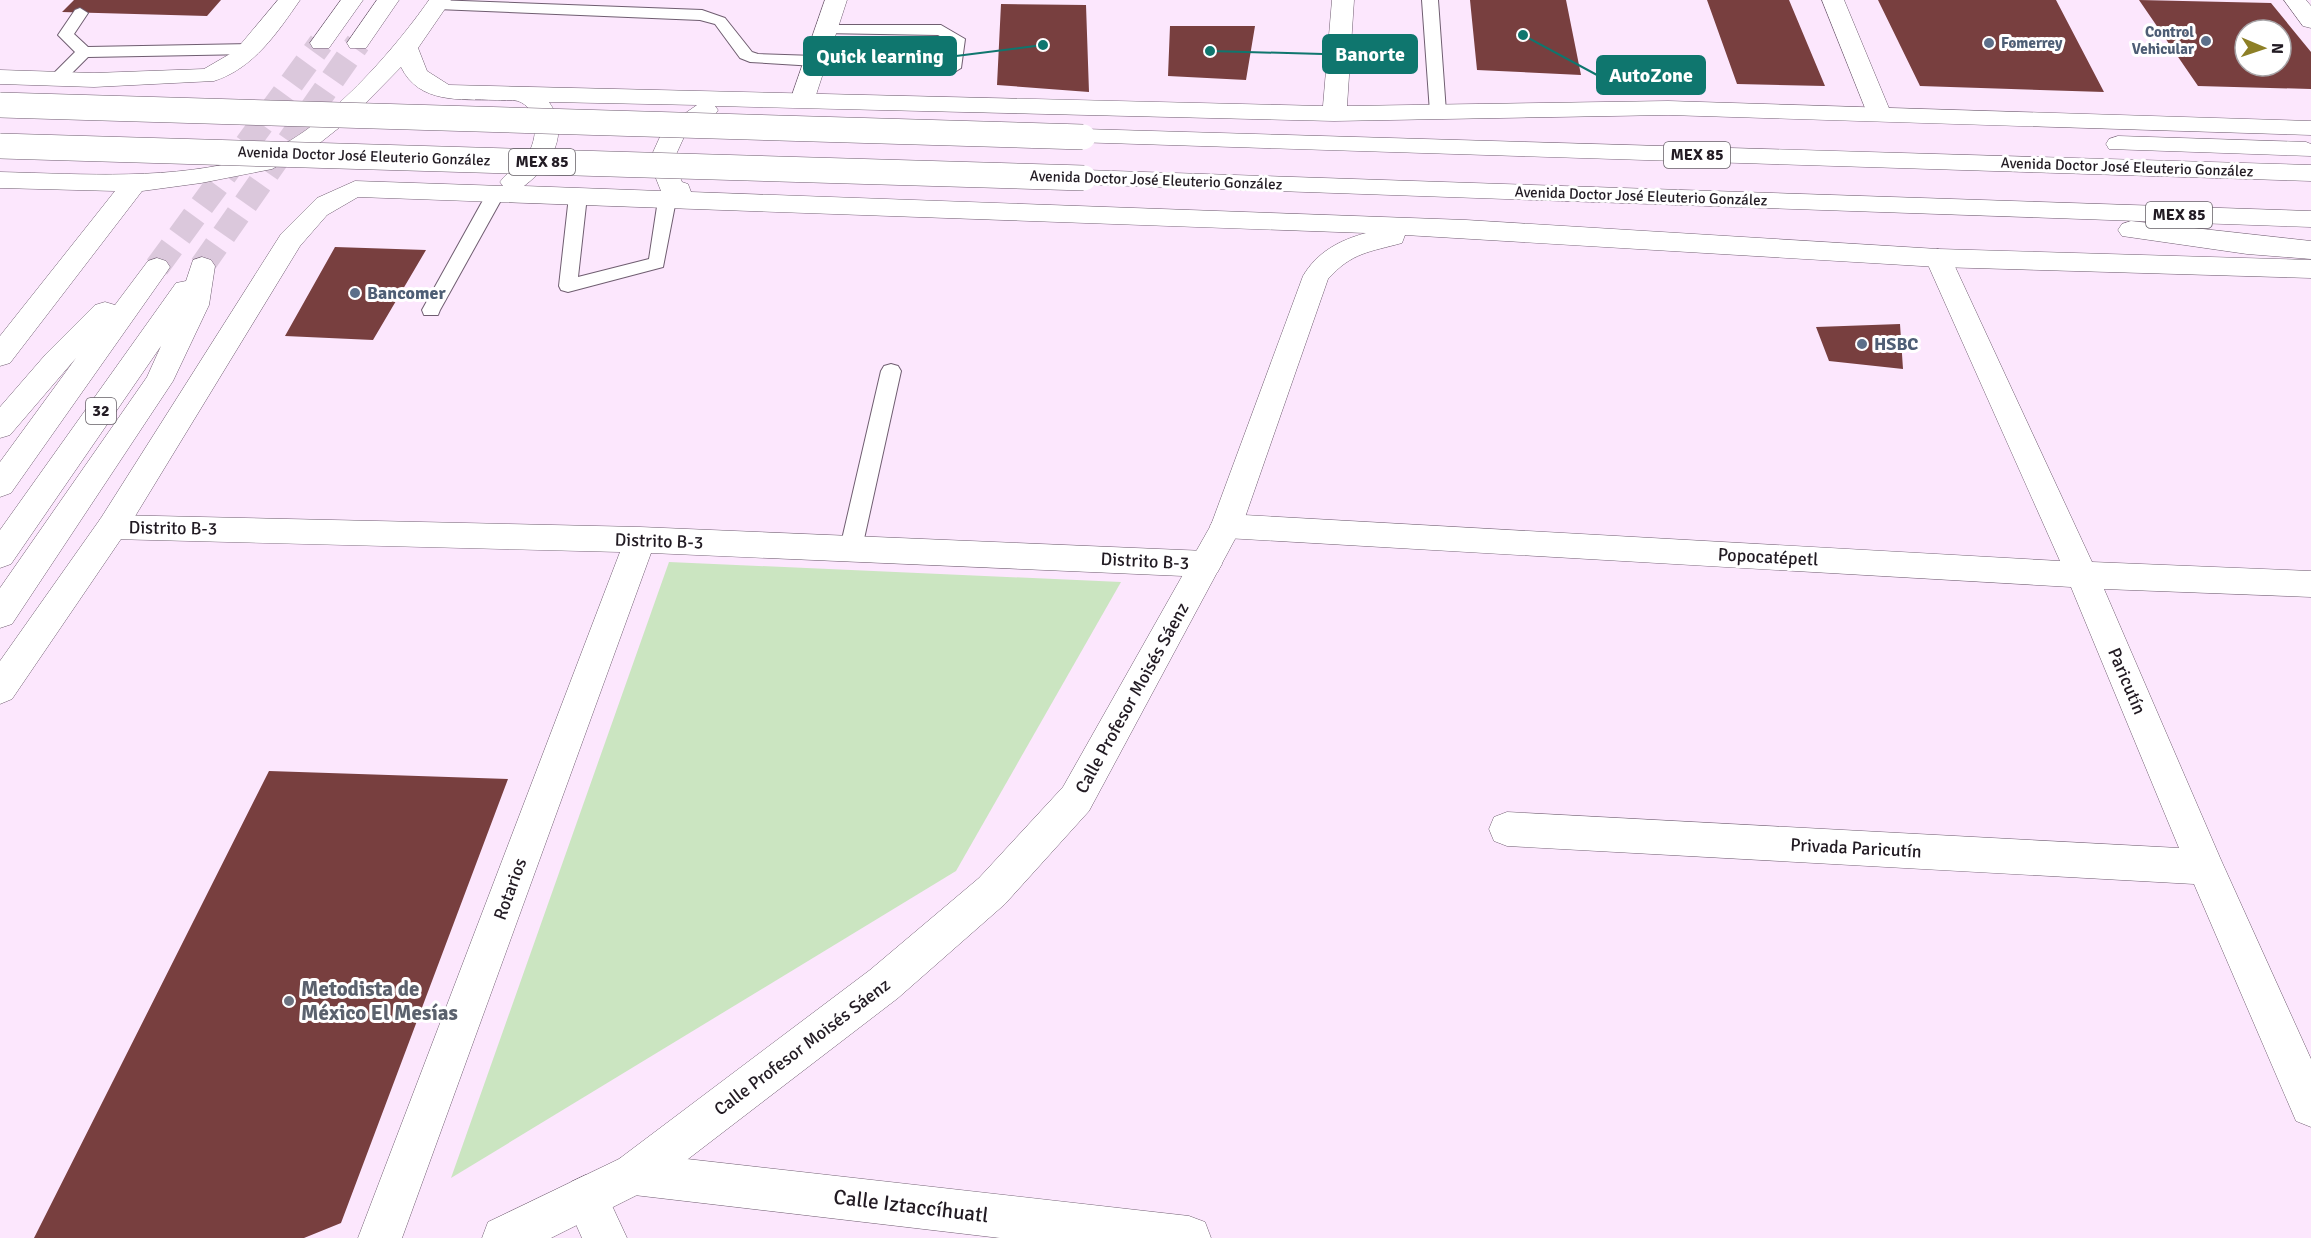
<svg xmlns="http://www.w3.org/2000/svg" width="2311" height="1238" font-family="Signika,sans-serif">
  <rect width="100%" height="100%" fill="#fce7fd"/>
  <path fill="#cbe5c1" d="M669,562L1121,582L956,871L451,1178Z"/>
  <path fill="#783f3f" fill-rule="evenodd" d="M74,0H221L207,16L62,12Z
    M1470,0H1566L1581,75L1477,70Z
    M1707,0H1789L1825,86L1737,84Z
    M1878,0H2056L2104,92L1920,86Z
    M2139,0L2271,3L2311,52V89L2198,86ZM2245,30H2281V66H2245Z
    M1001,4L1086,5L1089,92L997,85Z
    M1170,26H1255L1246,80L1168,76Z
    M335,247L426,250L373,340L285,336Z
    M1900,324L1903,369L1829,361L1816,327Z
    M269,771L508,779L341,1223L304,1238H34Z"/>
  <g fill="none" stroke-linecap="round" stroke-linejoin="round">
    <path stroke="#dbc8dc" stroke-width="25" stroke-dasharray="25 13" stroke-linecap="butt" d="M202,266L358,43
      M157,267L321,43"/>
    <g stroke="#6f5d70" stroke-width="2">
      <path id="lane" d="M435,0L702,10L725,18L752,52L758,54L815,56L823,61L815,66L750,62L740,58L715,24L700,20L437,9L429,4Z
        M1422,0H1438L1446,112L1438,117L1430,112Z
        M80,8L88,13L74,34L88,47L251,44L259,49L251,54L88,57L63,82H51L49,79L51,76L75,52L58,35L75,10Z
        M826,25H941L965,39L961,68L953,73L945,68L949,41L938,35L821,33L818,30Z
        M496,187L505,193L440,310L438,315H424L422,310L487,193Z
        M578,190L587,196L578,277L649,259L658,200L667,194L676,200L663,267L568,292L561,290L559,286L569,196Z
        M891,364L898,366L901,371L862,548L859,554L851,557L843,554L840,548L881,371L884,366Z"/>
    </g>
    <g stroke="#6f5d70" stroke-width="1">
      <path id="street" d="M825,0H847L814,101L810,106H794L790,101Z
        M1822,0H1844L1891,113L1888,118L1879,120L1870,118L1867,113Z
        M2284,0H2306L2311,6V28L2303,26Z
        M1938,249L1947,252L1951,258L2092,562L2311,571V597L2104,589L2221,860L2311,1059V1127L2296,1121L2194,884L1507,846L1494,841L1489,829L1494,817L1507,812L2179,848L2071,587L1226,538L1215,535L1210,526L1215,517L1226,514L2060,561L1925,258L1929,252Z
        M112,515L640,527L1206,551L1217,555L1222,564L1217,573L1206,577L651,553L402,1238H358L620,552L112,539L101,536L96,527L101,518Z
        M634,1153L1189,1216L1205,1222L1211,1238H1000L634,1195L619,1189L613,1174L619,1159Z
        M586,1175L601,1182L627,1238H582L564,1197L571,1182Z"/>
    </g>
    <g stroke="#6f5d70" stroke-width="1">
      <path id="secondary" d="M278,0H300C277,33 254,68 214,81L94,87L0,84V70L94,73L204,69L235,51Z
        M429,0H451L418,48L427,71L449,85L1323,106L1332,0H1354L1347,106L1668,101L2311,121V135L1668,115L1334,121L715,106L718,110L715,115L684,137L673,161L682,182L688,184L691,192L1466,220L1938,249L2311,260V278L1938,267L1405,235L1402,243C1370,252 1352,252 1328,279L1242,526L1089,811L1005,904L898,998L649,1189L551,1238H482L488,1222L619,1159L870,970L979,878L1063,787L1211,525L1303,276C1317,252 1340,240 1366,233L358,197L327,215L300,246L123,536L12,699L0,704V661L101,518L281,234L317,198L355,181L503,186L500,182C509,169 524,163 531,148C538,131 537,108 518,101C512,99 501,101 495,100C460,99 419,104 401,67L350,119L321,142L272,169L201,183L142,191L10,363L0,366V336L115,191L0,188V172C85,174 172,181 255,157C318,138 392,53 429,0ZM549,102L697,105L664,128L649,161L661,191L524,186C551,166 571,133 549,102Z"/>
    </g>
    <g stroke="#6f5d70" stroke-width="1">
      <path id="primary" d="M341,0H363L329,48H313L310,43Z
        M377,0H399L366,48H350L347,43Z
        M202,257L211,260L215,266L209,305L173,381L12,624L0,628V588L147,377L161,346L11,564L0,568V530L176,283L186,281L193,260Z
        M157,258L166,261L170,267L166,273L11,493L0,497V462L76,358L10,435L0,438V407L46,354L95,305L105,302L115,305L148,261Z"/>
    </g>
    <g stroke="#6f5d70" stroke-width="1">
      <path id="highway" d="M1083,129L2311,165V181L1074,142L1071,137L1074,132Z
        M2118,136L2306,142L2311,144V156L2109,149L2106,144L2109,139Z
        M1084,170L2311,211V227L1075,184L1071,178L1075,172Z
        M2131,221L2311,241V259L2247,254L2122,236L2118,230L2122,224Z"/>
    </g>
    <use href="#lane" fill="#fff" fill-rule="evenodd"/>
    <use href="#street" fill="#fff" fill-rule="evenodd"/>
    <use href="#secondary" fill="#fff" fill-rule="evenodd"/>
    <use href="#primary" fill="#fff" fill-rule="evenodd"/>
    <use href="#highway" fill="#fff" fill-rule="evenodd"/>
    <g stroke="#6f5d70" stroke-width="26" stroke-linecap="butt">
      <path id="highway-bridge" d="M0,105L1083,137
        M0,146L1084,178"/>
    </g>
    <use href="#highway-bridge" stroke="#fff" stroke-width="25"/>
  </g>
  <g fill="#5c6f8a" stroke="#fff" stroke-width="2">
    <circle cx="2206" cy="41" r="6"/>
    <circle cx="1989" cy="43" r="6"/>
    <circle cx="355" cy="293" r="6"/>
    <circle cx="1862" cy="344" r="6"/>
  </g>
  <circle fill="#6b7280" stroke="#fff" stroke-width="2" cx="289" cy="1001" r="6"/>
  <g text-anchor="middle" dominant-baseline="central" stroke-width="6" stroke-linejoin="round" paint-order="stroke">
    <g font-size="15" font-weight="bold" fill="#4e5e75" stroke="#fff" text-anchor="end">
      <text x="2194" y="32">Control<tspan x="2194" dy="17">Vehicular</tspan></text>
      <text x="2001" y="43" text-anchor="start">Fomerrey</text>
    </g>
    <g font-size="15" fill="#221b23" stroke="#fff">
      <text transform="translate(364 156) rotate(2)">Avenida Doctor José Eleuterio González</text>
      <text transform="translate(2127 167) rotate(2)">Avenida Doctor José Eleuterio González</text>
      <text transform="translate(1156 180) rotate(2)">Avenida Doctor José Eleuterio González</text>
      <text transform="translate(1641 196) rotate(2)">Avenida Doctor José Eleuterio González</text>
    </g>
    <g fill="#fff" stroke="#645f65" stroke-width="1.5">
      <rect x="1664" y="142" width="66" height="26" rx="4.5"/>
      <rect x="509" y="149" width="66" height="26" rx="4.5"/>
      <rect x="2146" y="202" width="66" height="26" rx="4.5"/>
      <rect x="86" y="398" width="30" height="26" rx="4.5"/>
    </g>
    <g font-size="16" font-weight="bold" fill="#221b23">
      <text x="1697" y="155">MEX 85</text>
      <text x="542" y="162">MEX 85</text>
      <text x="2179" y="215">MEX 85</text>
      <text x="101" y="411">32</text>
    </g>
    <g font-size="18" font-weight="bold" fill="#4e5e75" stroke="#fff" text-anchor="start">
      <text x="367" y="293">Bancomer</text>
      <text x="1874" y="344">HSBC</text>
    </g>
    <g font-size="18" fill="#221b23" stroke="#fff">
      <text transform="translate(173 528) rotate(1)">Distrito B-3</text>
      <text transform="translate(659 541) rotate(2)">Distrito B-3</text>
      <text transform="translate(1768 557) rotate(3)">Popocatépetl</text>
      <text transform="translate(1145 561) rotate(3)">Distrito B-3</text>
      <text transform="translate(2127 681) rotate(67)">Paricutín</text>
      <text transform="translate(1132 698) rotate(-61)">Calle Profesor Moisés Sáenz</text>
      <text transform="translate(1856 848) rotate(3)">Privada Paricutín</text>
      <text transform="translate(510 889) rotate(-70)">Rotarios</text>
      <text transform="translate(802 1047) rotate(-37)">Calle Profesor Moisés Sáenz</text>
    </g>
    <g font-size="21" font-weight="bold" fill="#5b616d" stroke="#fff" text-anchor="start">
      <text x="301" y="989">Metodista de<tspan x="301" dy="24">México El Mesías</tspan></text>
    </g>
    <g font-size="21" fill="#221b23" stroke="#fff">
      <text transform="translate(911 1206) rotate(7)">Calle Iztaccíhuatl</text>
    </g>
  </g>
  <path fill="none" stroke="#0f766e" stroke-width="2" d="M1210 51L1323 54M1043 45L956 56M1523 35L1597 75"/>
  <g fill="#0f766e" stroke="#fff" stroke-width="2">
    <circle cx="1210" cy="51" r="6"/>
    <circle cx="1043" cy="45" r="6"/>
    <circle cx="1523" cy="35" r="6"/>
  </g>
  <g fill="#0f766e" stroke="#0f766e" stroke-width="2">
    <rect x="1323" y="35" width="94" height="38" rx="6"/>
    <rect x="804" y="37" width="152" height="38" rx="6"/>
    <rect x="1597" y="56" width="108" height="38" rx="6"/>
  </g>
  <g font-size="20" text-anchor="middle" font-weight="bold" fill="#fff">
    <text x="1370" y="61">Banorte</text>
    <text x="880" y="63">Quick learning</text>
    <text x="1651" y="82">AutoZone</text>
  </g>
  <g transform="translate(2263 48) rotate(92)"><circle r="28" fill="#ffffff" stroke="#a7a4a7" stroke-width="1.5"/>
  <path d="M0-4.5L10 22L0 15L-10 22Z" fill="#8d7f26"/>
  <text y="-9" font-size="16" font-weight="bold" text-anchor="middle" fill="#221b23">N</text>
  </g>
</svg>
